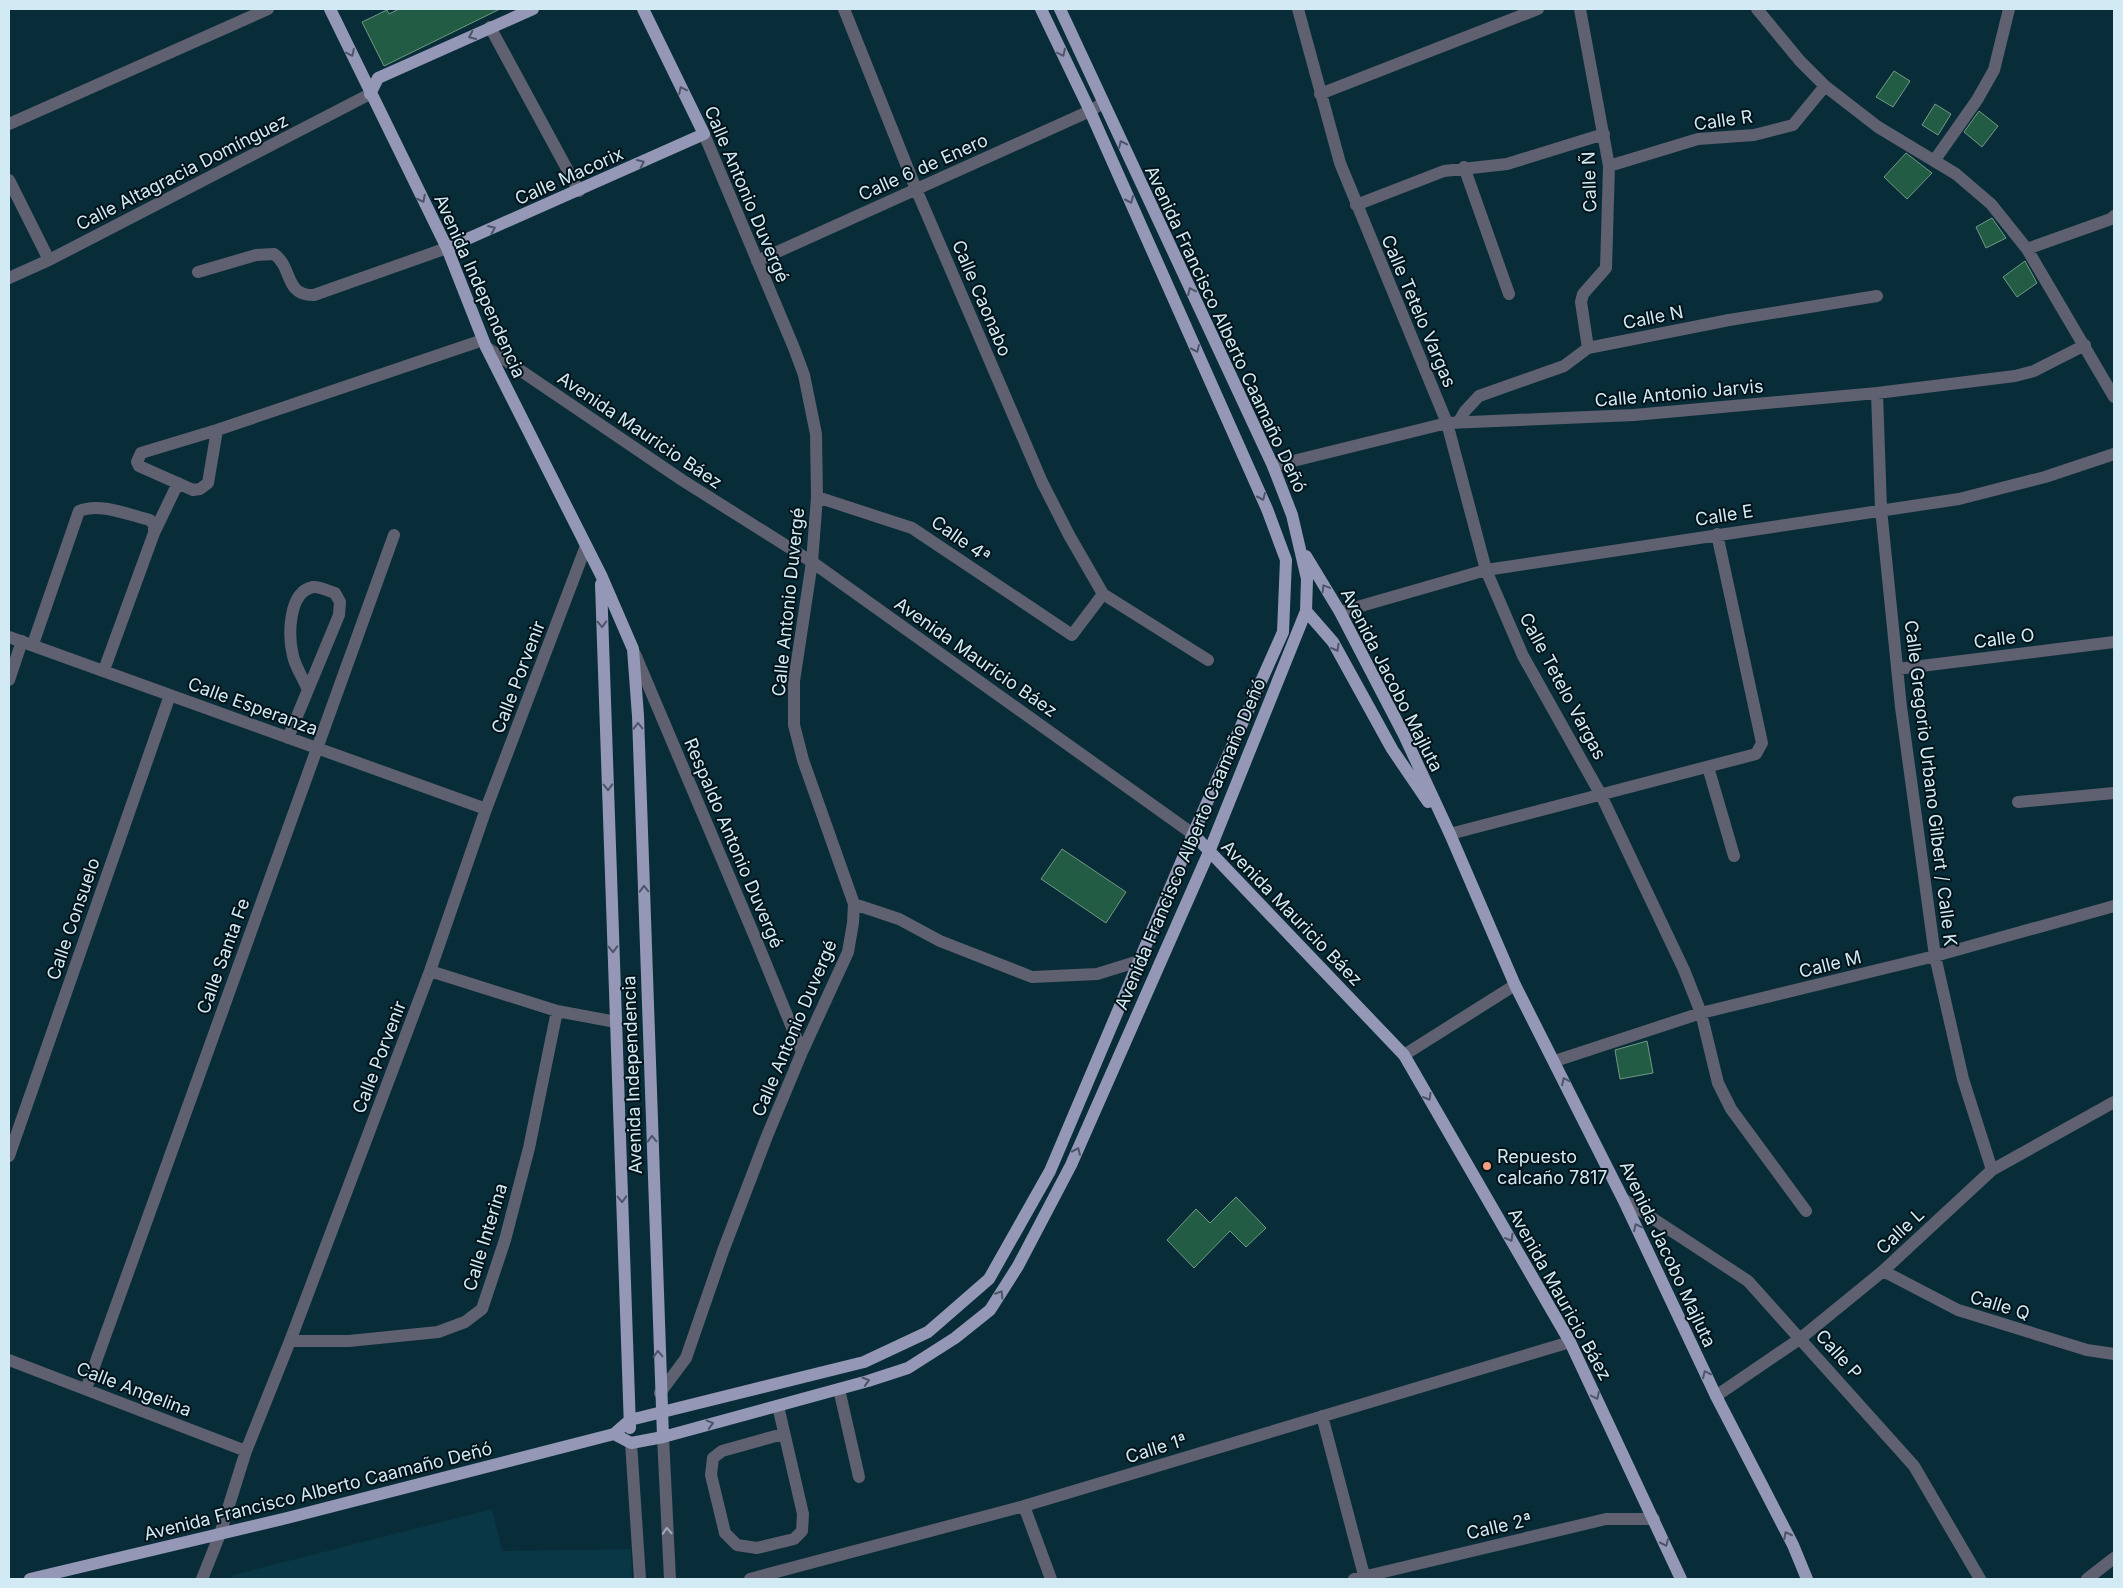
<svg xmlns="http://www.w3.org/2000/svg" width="2123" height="1588" font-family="Inter,sans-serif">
  <rect width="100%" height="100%" fill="#092d38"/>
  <path fill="#093745" d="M492,1509L502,1551L631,1549L632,1579H231L233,1575Z"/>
  <path fill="#235c44" stroke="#6f9984" d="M399,9H500L384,66L362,22L387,10L389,14Z
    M1894,71L1910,81L1893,107L1876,97Z
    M1935,104L1951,114L1938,135L1922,125Z
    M1979,111L1998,126L1982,147L1964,132Z
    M1906,153L1932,173L1907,199L1884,177Z
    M1992,218L2006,238L1986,248L1976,227Z
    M2025,261L2037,283L2017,297L2003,277Z
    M1062,849L1126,892L1106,923L1041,879Z
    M1647,1041L1653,1073L1620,1079L1615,1050Z
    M1236,1197L1266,1228L1246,1247L1230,1231L1194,1268L1167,1240L1196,1209L1210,1223Z"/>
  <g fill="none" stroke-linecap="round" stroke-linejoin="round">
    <path stroke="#5f6070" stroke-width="12" d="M844,9L916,189L1042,482L1069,535L1103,594
      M1298,9L1340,163L1447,423L1486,570L1523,656L1601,795L1684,970L1701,1013L1718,1083L1731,1109L1806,1211
      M1580,9L1609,166L1606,268L1583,294L1581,302L1588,348
      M1757,9L1800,61L1825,86L1878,127L1956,174L1991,204L2027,249L2114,397
      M490,27L579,191
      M1320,94L1538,9
      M9,124L268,9
      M1934,161L1977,100L1994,70L2009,9
      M1609,166L1698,139L1754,135L1793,125L1825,86
      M1464,167L1509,294
      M9,180L49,260
      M1356,205L1444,171L1507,164L1604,134
      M2027,249L2111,219L2114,216
      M757,261L1090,111L1103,103
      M198,272L256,255L274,254C293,267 284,296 314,295L447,248
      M9,278L49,260L370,94
      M486,347L682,480L812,562L1193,834
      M1877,393L1881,509L1901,707L1935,956L1963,1079L1992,1170
      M1458,423L1465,411L1479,396L1564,366L1588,348L1729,320L1877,296
      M217,430L208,483L200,489L193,490L139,466L137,462L141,453L217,430L483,340
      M1273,466L1447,423L1634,415L1877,393L2015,376L2034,371L2085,345
      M817,497L912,528L1072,635L1103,594
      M154,533L178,483
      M1103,594L1208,660
      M1340,612L1486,570L1959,499L2045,477L2114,454
      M9,637L486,809
      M33,644L79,511C100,502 129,515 150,520L154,525V533L104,670
      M635,654L757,942L802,1052
      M1897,669L2114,642
      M9,680L22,641
      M288,738L339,615L340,602L335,593C328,591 319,586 313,587C288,592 288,636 293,656C295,666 303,678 307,688
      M1708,767L1734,856
      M2018,802L2114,793
      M1450,834L1756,754L1762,743L1717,534
      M854,904L899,919L940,941L1032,977L1097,974L1139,961
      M430,971L557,1011L616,1022
      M1404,1055L1515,985
      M1555,1061L1701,1013L1935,956L2114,906
      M9,1156L170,695
      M1623,1199L1748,1281L1914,1466L1980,1579
      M1883,1271L1958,1310L2087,1350L2114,1354
      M290,1341H349L438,1332L465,1322L482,1309L505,1240L529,1148L557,1011
      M9,1360L246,1451
      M86,1389L394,535
      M839,1389L859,1477
      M660,1393L686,1358L723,1251L767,1136L802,1052L848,952L853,923L854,904L803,760L794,725V681L812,562L817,497L816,434L804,375L794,348L704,134
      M1716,1396L1801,1338L1883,1271L1992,1170L2114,1102
      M778,1406L803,1514L802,1531L794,1539L757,1548L737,1545L725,1533L711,1475L713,1458L722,1451L783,1434
      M1322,1416L1365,1579
      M663,1437L670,1579
      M631,1443L640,1579
      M1024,1506L1051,1579
      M202,1579L220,1534L246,1451L290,1341L430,971L486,809L586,546
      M750,1579L1024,1506L1570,1342
      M1354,1579L1606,1519H1654
      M2087,1579L2114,1558"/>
    <path stroke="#9597b7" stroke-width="12" d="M330,9L447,248L486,347L601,575L633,649L638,716L663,1437
      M370,94L378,78L533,9
      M447,248L704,134L643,9
      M1306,556L1340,612L1404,735L1450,834L1515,985L1623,1199L1716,1396L1793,1545L1807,1579
      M601,584L630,1428
      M1306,611L1333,642L1392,749L1428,802
      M1193,834L1404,1055L1570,1342L1681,1579
      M614,1434L631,1443L663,1437L868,1381L908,1368L955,1338L990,1310L1018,1266L1071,1165L1209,852L1306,611L1307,579L1292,515L1273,466L1060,9
      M30,1579L287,1518L614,1434L630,1420L864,1362L928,1332L989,1279L1050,1171L1193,834L1283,632L1286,560L1267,509L1090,111L1041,9"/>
  </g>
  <defs><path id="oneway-chevron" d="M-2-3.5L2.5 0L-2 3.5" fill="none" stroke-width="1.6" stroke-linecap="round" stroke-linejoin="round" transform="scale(1.25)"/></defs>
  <g stroke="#4c5568">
    <use href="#oneway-chevron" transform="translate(472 36) rotate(155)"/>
    <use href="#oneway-chevron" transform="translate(351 53) rotate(65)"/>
    <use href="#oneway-chevron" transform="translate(1062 53) rotate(65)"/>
    <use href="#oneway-chevron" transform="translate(682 90) rotate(-116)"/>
    <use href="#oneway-chevron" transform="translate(1122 144) rotate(-115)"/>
    <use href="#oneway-chevron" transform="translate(641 163) rotate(-25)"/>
    <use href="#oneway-chevron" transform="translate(422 199) rotate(63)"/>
    <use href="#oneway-chevron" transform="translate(1130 200) rotate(66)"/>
    <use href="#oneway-chevron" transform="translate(492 229) rotate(-23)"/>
    <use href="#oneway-chevron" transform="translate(1191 291) rotate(-115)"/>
    <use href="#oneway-chevron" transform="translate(1196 349) rotate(66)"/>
    <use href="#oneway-chevron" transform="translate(1262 497) rotate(66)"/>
    <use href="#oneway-chevron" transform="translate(1325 588) rotate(-121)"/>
    <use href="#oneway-chevron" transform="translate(602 624) rotate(88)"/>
    <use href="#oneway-chevron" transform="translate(1336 648) rotate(60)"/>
    <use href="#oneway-chevron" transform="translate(638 726) rotate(-92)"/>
    <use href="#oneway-chevron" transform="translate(608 787) rotate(88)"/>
    <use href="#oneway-chevron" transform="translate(644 889) rotate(-92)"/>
    <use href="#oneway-chevron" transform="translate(613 949) rotate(88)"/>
    <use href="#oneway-chevron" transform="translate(1565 1081) rotate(-116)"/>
    <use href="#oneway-chevron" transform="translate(1428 1097) rotate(60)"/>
    <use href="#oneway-chevron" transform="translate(652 1139) rotate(-92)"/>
    <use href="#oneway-chevron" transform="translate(1077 1151) rotate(-66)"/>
    <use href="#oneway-chevron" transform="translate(622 1199) rotate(88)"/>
    <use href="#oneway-chevron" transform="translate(1637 1227) rotate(-115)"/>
    <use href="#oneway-chevron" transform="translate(1510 1238) rotate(60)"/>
    <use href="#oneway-chevron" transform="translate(1000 1294) rotate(-57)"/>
    <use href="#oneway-chevron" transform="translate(658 1354) rotate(-92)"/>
    <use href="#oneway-chevron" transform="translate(1706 1374) rotate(-115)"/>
    <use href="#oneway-chevron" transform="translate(866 1381) rotate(-17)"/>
    <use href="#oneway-chevron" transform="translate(1596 1396) rotate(65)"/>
    <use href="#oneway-chevron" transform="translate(710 1424) rotate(-15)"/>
    <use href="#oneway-chevron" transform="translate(1787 1535) rotate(-117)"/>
    <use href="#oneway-chevron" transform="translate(1665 1543) rotate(66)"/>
  </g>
  <use stroke="#9eacb8" href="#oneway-chevron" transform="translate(667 1531) rotate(-93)"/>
  <circle fill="#f2a07f" stroke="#03131a" stroke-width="2" cx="1487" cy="1166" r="5"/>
  <g text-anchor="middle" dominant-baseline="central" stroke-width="4" stroke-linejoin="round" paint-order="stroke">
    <g font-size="18" fill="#d2eaf3" stroke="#03131a">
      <text transform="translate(1723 120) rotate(-8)">Calle R</text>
      <text transform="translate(923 167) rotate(-24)">Calle 6 de Enero</text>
      <text transform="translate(182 172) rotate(-27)">Calle Altagracia Domínguez</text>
      <text transform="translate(569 176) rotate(-24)">Calle Macorix</text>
      <text transform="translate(1589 182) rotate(-92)">Calle Ñ</text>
      <text transform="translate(747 194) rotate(67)">Calle Antonio Duvergé</text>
      <text transform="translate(480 286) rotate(66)">Avenida Independencia</text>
      <text transform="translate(982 298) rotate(67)">Calle Caonabo</text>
      <text transform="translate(1419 311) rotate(67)">Calle Tetelo Vargas</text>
      <text transform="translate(1653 317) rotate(-11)">Calle N</text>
      <text transform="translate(1226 329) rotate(65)">Avenida Francisco Alberto Caamaño Deñó</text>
      <text transform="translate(1679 393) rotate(-5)">Calle Antonio Jarvis</text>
      <text transform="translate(640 430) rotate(34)">Avenida Mauricio Báez</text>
      <text transform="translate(1724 515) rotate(-9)">Calle E</text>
      <text transform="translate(961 539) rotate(35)">Calle 4ª</text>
      <text transform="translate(788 602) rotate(-84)">Calle Antonio Duvergé</text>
      <text transform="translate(2004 638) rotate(-7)">Calle O</text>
      <text transform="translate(976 657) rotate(35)">Avenida Mauricio Báez</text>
      <text transform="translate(518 677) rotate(-69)">Calle Porvenir</text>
      <text transform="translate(1392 680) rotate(63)">Avenida Jacobo Majluta</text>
      <text transform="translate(1563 686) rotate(62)">Calle Tetelo Vargas</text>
      <text transform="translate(253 706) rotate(20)">Calle Esperanza</text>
      <text transform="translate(1931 783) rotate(83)">Calle Gregorio Urbano Gilbert / Calle K</text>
      <text transform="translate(734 843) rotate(67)">Respaldo Antonio Duvergé</text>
      <text transform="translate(1190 844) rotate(-67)">Avenida Francisco Alberto Caamaño Deñó</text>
      <text transform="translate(1292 913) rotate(46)">Avenida Mauricio Báez</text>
      <text transform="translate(73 919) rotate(-71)">Calle Consuelo</text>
      <text transform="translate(223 956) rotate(-70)">Calle Santa Fe</text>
      <text transform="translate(1830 964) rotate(-14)">Calle M</text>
      <text transform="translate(794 1028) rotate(-67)">Calle Antonio Duvergé</text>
      <text transform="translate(379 1057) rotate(-69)">Calle Porvenir</text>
      <text transform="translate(632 1075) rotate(-92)">Avenida Independencia</text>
      <text transform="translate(1900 1231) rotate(-43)">Calle L</text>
      <text transform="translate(485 1237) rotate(-73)">Calle Interina</text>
      <text transform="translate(1668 1254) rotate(65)">Avenida Jacobo Majluta</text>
      <text transform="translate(1560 1294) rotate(61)">Avenida Mauricio Báez</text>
      <text transform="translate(2000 1305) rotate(17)">Calle Q</text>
      <text transform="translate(1839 1354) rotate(48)">Calle P</text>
      <text transform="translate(134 1389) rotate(21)">Calle Angelina</text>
      <text transform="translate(1156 1448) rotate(-17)">Calle 1ª</text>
      <text transform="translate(318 1491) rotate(-14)">Avenida Francisco Alberto Caamaño Deñó</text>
      <text transform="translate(1499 1526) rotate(-13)">Calle 2ª</text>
    </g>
    <g font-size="18" fill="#d2eaf3" stroke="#03131a" text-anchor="start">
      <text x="1497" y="1156">Repuesto<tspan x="1497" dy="21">calcaño 7817</tspan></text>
    </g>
  </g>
  <rect width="2123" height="1588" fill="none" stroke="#d2eaf3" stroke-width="20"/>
</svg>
